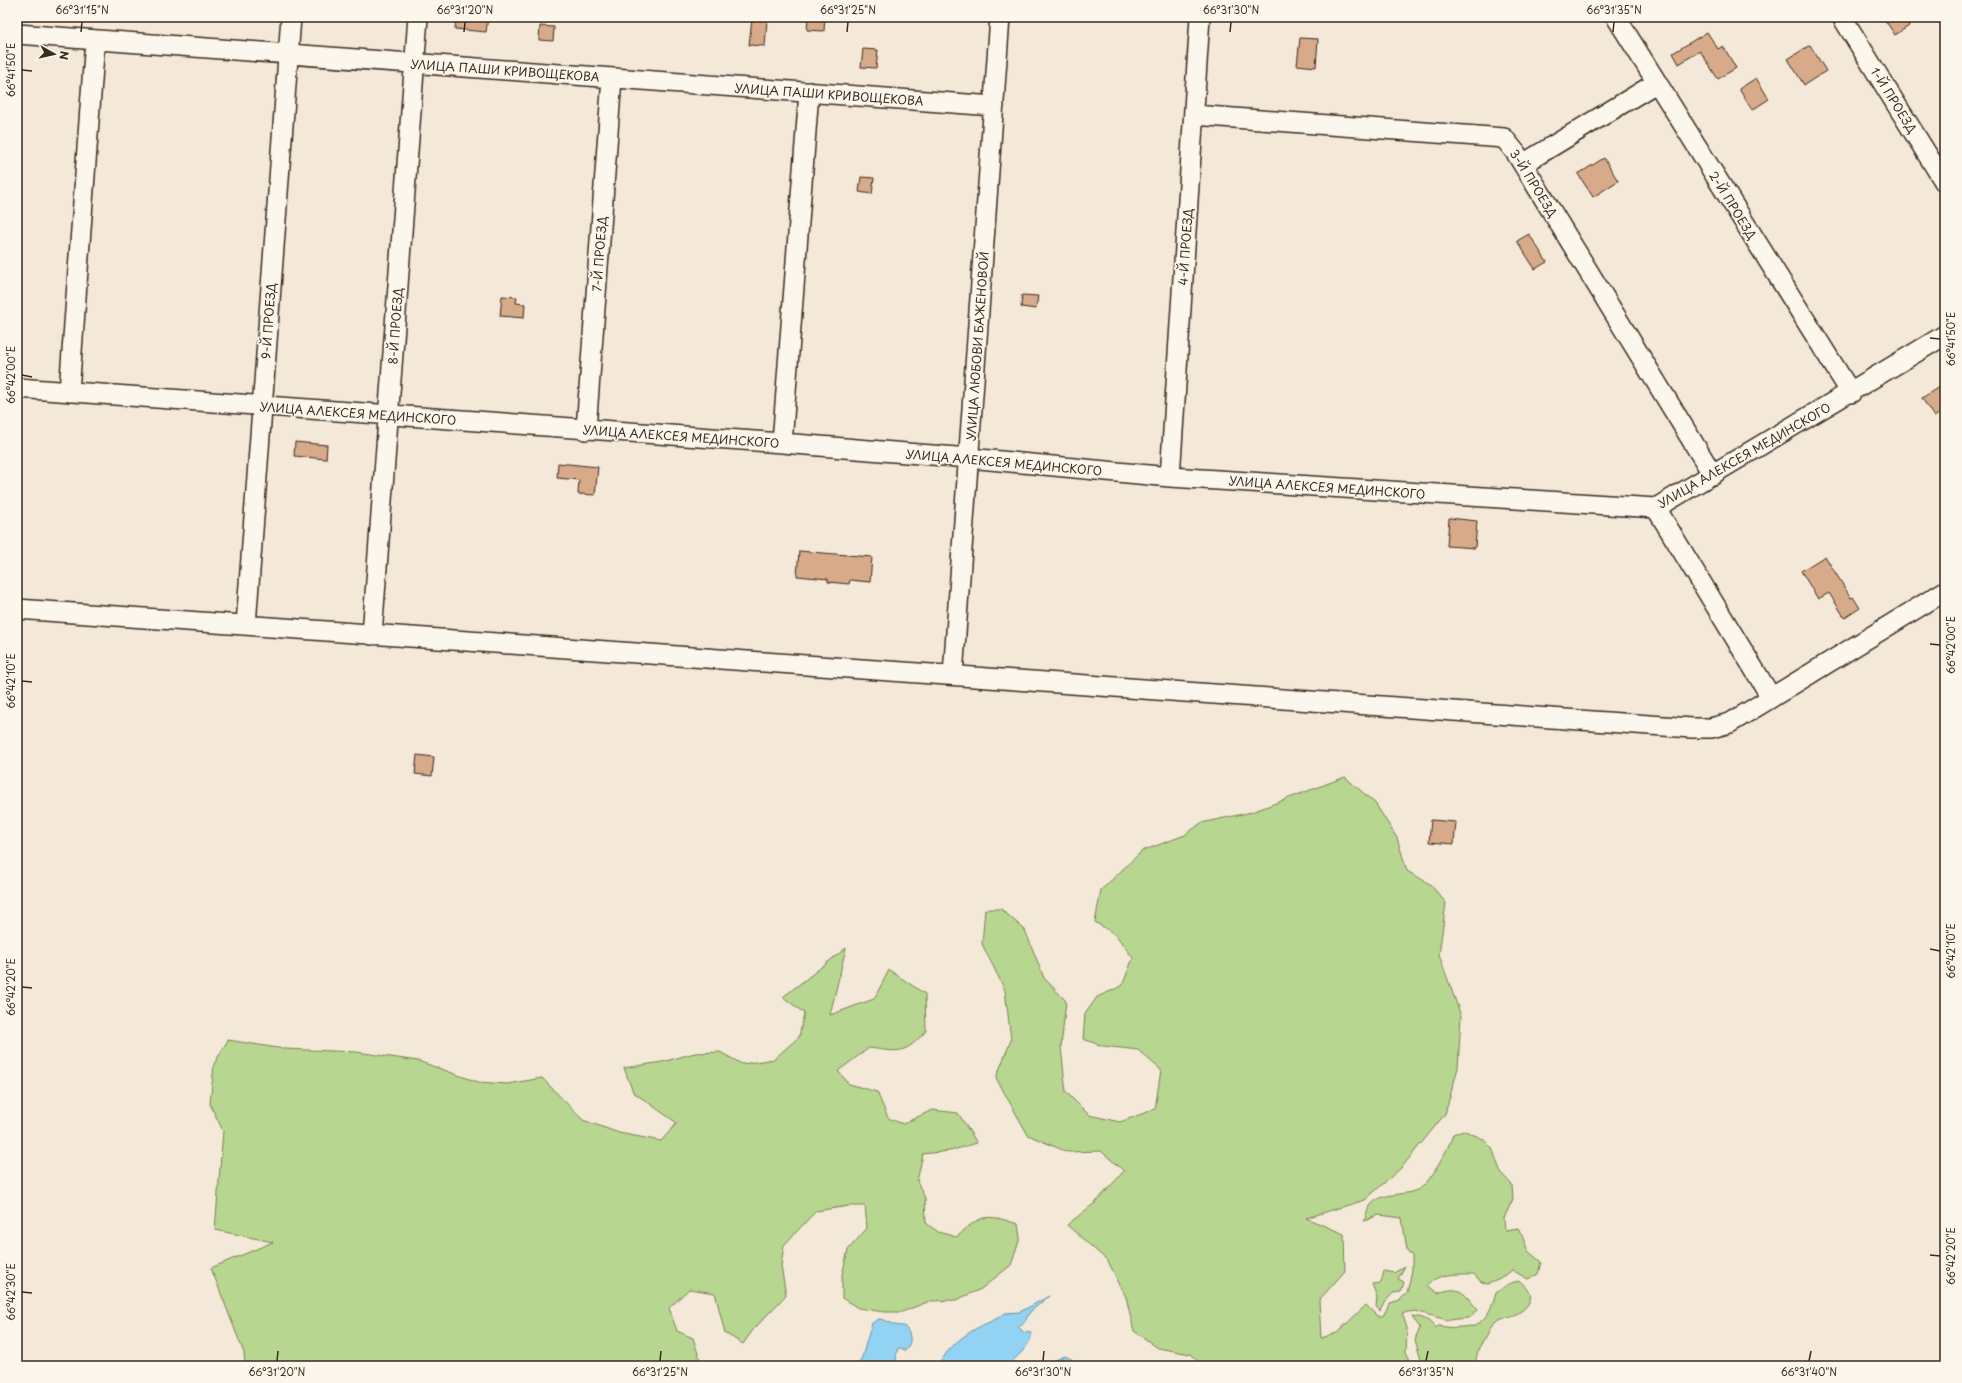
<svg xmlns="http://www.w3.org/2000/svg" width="1962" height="1383" font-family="'Playpen Sans',sans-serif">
  <rect width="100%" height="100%" fill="#f4e8d8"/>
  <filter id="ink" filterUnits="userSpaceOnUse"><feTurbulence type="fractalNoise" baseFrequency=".025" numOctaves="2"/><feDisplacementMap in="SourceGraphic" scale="8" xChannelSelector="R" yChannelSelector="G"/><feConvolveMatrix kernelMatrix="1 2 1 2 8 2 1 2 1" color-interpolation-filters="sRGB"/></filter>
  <g filter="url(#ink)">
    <path fill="#b7d68f" stroke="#798056" d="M1345,777L1375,803L1397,838L1407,871L1430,884L1446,903L1439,955L1461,1016L1458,1068L1445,1114L1402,1167L1365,1200L1306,1218L1344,1234L1345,1271L1319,1300L1321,1338L1337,1333L1366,1305L1377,1316H1383L1390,1303L1400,1300L1407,1293L1412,1270V1256L1407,1250L1402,1218L1379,1215L1364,1221C1366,1217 1367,1210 1370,1206C1381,1191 1404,1197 1419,1189C1431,1182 1449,1148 1453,1134L1463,1130L1483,1139L1492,1148L1501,1173L1512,1185L1513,1199L1504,1218L1505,1230L1519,1228L1528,1251L1541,1262L1538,1274L1528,1279L1512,1270L1501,1279L1487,1284L1480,1281L1474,1274C1458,1274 1438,1273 1427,1286L1438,1293C1462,1285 1463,1293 1478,1310L1469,1318L1447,1320L1415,1311L1402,1313L1407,1328L1406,1352L1413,1366H1203L1190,1354L1158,1348L1134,1331L1126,1297L1108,1261L1067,1225L1096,1202L1124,1171L1101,1151L1067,1152L1028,1135L996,1078L1011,1040L1005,990L982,944L985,909H1001L1025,930L1044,978L1066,1001L1061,1047L1066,1092L1089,1115L1120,1122L1155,1109L1161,1070L1138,1050L1103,1046L1083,1039L1085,1014L1097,997L1122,986L1133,958L1116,935L1095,922L1101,890L1142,851L1185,835L1201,823L1252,812Z
      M846,948L830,1015L874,999L889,970L925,994L926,1031C904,1055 900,1052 869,1048L838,1071L849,1084L877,1092L888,1118L903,1124L932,1110L958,1113L977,1143L950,1151L923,1154L917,1181L925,1198L926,1223L938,1232L957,1237C982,1213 986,1214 1018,1224L1020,1238L1011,1265L981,1289L956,1300L930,1301L902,1312H884L858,1308L842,1298V1275L848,1250L867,1228L865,1206H849L816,1211L784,1245L781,1266L786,1295L753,1330L743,1344L725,1333L715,1293L689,1289L669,1308L677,1331L693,1338L701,1363L699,1366H245L244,1353L211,1268L273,1242L215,1230L223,1131L210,1104L214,1064L228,1040L284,1049L357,1052L418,1061L478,1082L507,1084L542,1078L583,1120L619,1133L661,1141L677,1123L633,1092L624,1068L662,1062L695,1053L720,1052L742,1064L774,1059L799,1037L804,1013L783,997Z
      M1405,1266L1398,1279L1404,1282L1401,1292L1393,1293L1384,1303L1380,1311L1376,1307L1377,1297L1372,1284L1381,1283L1384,1271L1394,1273Z
      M1518,1281C1534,1290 1535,1303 1518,1313C1509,1319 1500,1316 1491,1327C1489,1330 1488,1335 1486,1338C1484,1341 1481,1343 1480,1346C1477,1350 1477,1358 1475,1364L1466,1366H1423L1415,1340L1420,1328L1412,1316C1422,1317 1429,1319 1435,1328L1440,1325C1450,1330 1463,1326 1475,1326C1488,1317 1492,1308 1496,1293L1508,1284Z"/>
    <path fill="#92d2f3" stroke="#6f8f9e" d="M1049,1296L1030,1312L1024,1323L1018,1326L1023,1332L1031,1333C1034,1343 1014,1360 1006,1366H938C948,1347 964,1334 983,1325C991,1321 998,1319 1005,1313L1020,1312Z
      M879,1319C888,1320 895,1327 904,1326C911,1333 913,1342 905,1351L898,1348L896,1355L897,1366H857L862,1357L872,1323Z
      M1065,1356L1073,1360L1074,1366H1041Z"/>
    <path fill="#d7aa89" stroke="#3b2a1e" d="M456,17H488L486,32L455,29Z
      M808,17H825L824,31L807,30Z
      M1883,17H1903L1909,26L1895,35Z
      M752,19L767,20L765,46L749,45Z
      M540,26L554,27L553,41L539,40Z
      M1707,32L1718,49L1723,46L1736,68L1718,79L1700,51L1679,64L1673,53Z
      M1300,38L1318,39L1316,67L1297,65Z
      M1810,45L1826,71L1804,85L1788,59Z
      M863,49L878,50L876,68L861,67Z
      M1756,78L1769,99L1752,110L1739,89Z
      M1604,158L1618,181L1593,197L1578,174Z
      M861,177L874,178L872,194L859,192Z
      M1529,234L1547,262L1535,269L1517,241Z
      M1022,295L1038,296L1036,309L1021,307Z
      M502,296L517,297L516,303L525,304L524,318L500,316Z
      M1945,383V410L1934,417L1922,398Z
      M295,442L327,445L326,459L294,456Z
      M558,463L598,467L595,495L578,494L579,480L557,478Z
      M1449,518L1477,521L1475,548L1447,546Z
      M799,551L872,557L870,582L850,580L849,584L828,582V579L797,576Z
      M1825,556L1851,598L1853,597L1860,608L1845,618L1829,593L1818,599L1801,571Z
      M417,755L434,757L432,776L415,774Z
      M1431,820L1456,822L1454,844L1429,842Z"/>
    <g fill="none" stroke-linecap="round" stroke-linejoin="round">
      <g stroke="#3b2a1e" stroke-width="22">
        <path id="minor" d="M1616,17L1851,393
          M1842,17L1945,183
          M17,34L994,106
          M1194,115L1504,138L1516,153L1713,475
          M1523,164L1656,83
          M17,388L782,443L969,458L1170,477L1656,508L1945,335
          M69,392L95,40
          M586,430L612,78
          M782,443L809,92
          M1170,477L1200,17
          M1656,508L1771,697
          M17,609L1692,728H1711L1730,723L1945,591
          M246,625L291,17
          M372,635L418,17
          M953,675L1000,17"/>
      </g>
      <use href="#minor" stroke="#fbf7ec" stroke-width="19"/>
    </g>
  </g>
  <path fill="none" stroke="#3b2a1e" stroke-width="1.5" d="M81,32L82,22M464,32L465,22M847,32L848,22M1230,32L1231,22M1613,32L1614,22M22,70L32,71M1930,338L1940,339M22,375L32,377M1930,644L1940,645M22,681L32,682M1930,949L1940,951M22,987L32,988M1930,1255L1940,1256M22,1292L32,1293M277,1361L278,1351M660,1361L661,1351M1043,1361L1044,1351M1426,1361L1428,1351M1809,1361L1811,1351"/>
  <g text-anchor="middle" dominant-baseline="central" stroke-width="3.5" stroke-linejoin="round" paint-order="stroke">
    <g font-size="12" fill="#3b2a1e" stroke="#fbf7ec">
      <text transform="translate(505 70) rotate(4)">УЛИЦА ПАШИ КРИВОЩЕКОВА</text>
      <text transform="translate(829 94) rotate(4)">УЛИЦА ПАШИ КРИВОЩЕКОВА</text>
      <text transform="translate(1894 100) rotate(58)">1-Й ПРОЕЗД</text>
      <text transform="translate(1534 183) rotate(58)">3-Й ПРОЕЗД</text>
      <text transform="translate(1733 205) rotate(58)">2-Й ПРОЕЗД</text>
      <text transform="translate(1185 247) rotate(-86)">4-Й ПРОЕЗД</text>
      <text transform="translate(599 254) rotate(-86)">7-Й ПРОЕЗД</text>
      <text transform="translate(268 321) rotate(-86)">9-Й ПРОЕЗД</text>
      <text transform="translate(395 326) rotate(-86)">8-Й ПРОЕЗД</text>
      <text transform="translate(977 346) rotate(-86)">УЛИЦА ЛЮБОВИ БАЖЕНОВОЙ</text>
      <text transform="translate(358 413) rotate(4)">УЛИЦА АЛЕКСЕЯ МЕДИНСКОГО</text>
      <text transform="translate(681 436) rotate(4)">УЛИЦА АЛЕКСЕЯ МЕДИНСКОГО</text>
      <text transform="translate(1744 455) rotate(-30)">УЛИЦА АЛЕКСЕЯ МЕДИНСКОГО</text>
      <text transform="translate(1004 462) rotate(5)">УЛИЦА АЛЕКСЕЯ МЕДИНСКОГО</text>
      <text transform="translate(1327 487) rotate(4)">УЛИЦА АЛЕКСЕЯ МЕДИНСКОГО</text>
    </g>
  </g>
  <rect width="1962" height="1383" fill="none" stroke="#fbf7ec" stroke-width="44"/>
  <g transform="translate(54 54) rotate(98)" stroke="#fbf7ec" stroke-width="3" paint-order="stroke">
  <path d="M0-3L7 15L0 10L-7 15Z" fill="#3b2a1e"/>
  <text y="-6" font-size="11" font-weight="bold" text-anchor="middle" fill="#3b2a1e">N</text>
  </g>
  <rect x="22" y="22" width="1918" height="1339" fill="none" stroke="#3b2a1e" stroke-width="1.5"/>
  <g font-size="10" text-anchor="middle" fill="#3b2a1e">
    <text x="82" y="14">66°31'15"N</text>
    <text x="465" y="14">66°31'20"N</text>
    <text x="848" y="14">66°31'25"N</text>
    <text x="1231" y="14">66°31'30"N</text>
    <text x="1614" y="14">66°31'35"N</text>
    <text transform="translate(11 70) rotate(-90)" y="4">66°41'50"E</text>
    <text transform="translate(1951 339) rotate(-90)" y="4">66°41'50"E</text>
    <text transform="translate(11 375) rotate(-90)" y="4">66°42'00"E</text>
    <text transform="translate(1951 645) rotate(-90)" y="4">66°42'00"E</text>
    <text transform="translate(11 681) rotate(-90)" y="4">66°42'10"E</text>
    <text transform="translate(1951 951) rotate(-90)" y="4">66°42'10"E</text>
    <text transform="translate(11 987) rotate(-90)" y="4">66°42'20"E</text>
    <text transform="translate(1951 1256) rotate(-90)" y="4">66°42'20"E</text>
    <text transform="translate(11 1292) rotate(-90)" y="4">66°42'30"E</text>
    <text x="277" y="1376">66°31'20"N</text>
    <text x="660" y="1376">66°31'25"N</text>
    <text x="1043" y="1376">66°31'30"N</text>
    <text x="1426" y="1376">66°31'35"N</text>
    <text x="1809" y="1376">66°31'40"N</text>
  </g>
</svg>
